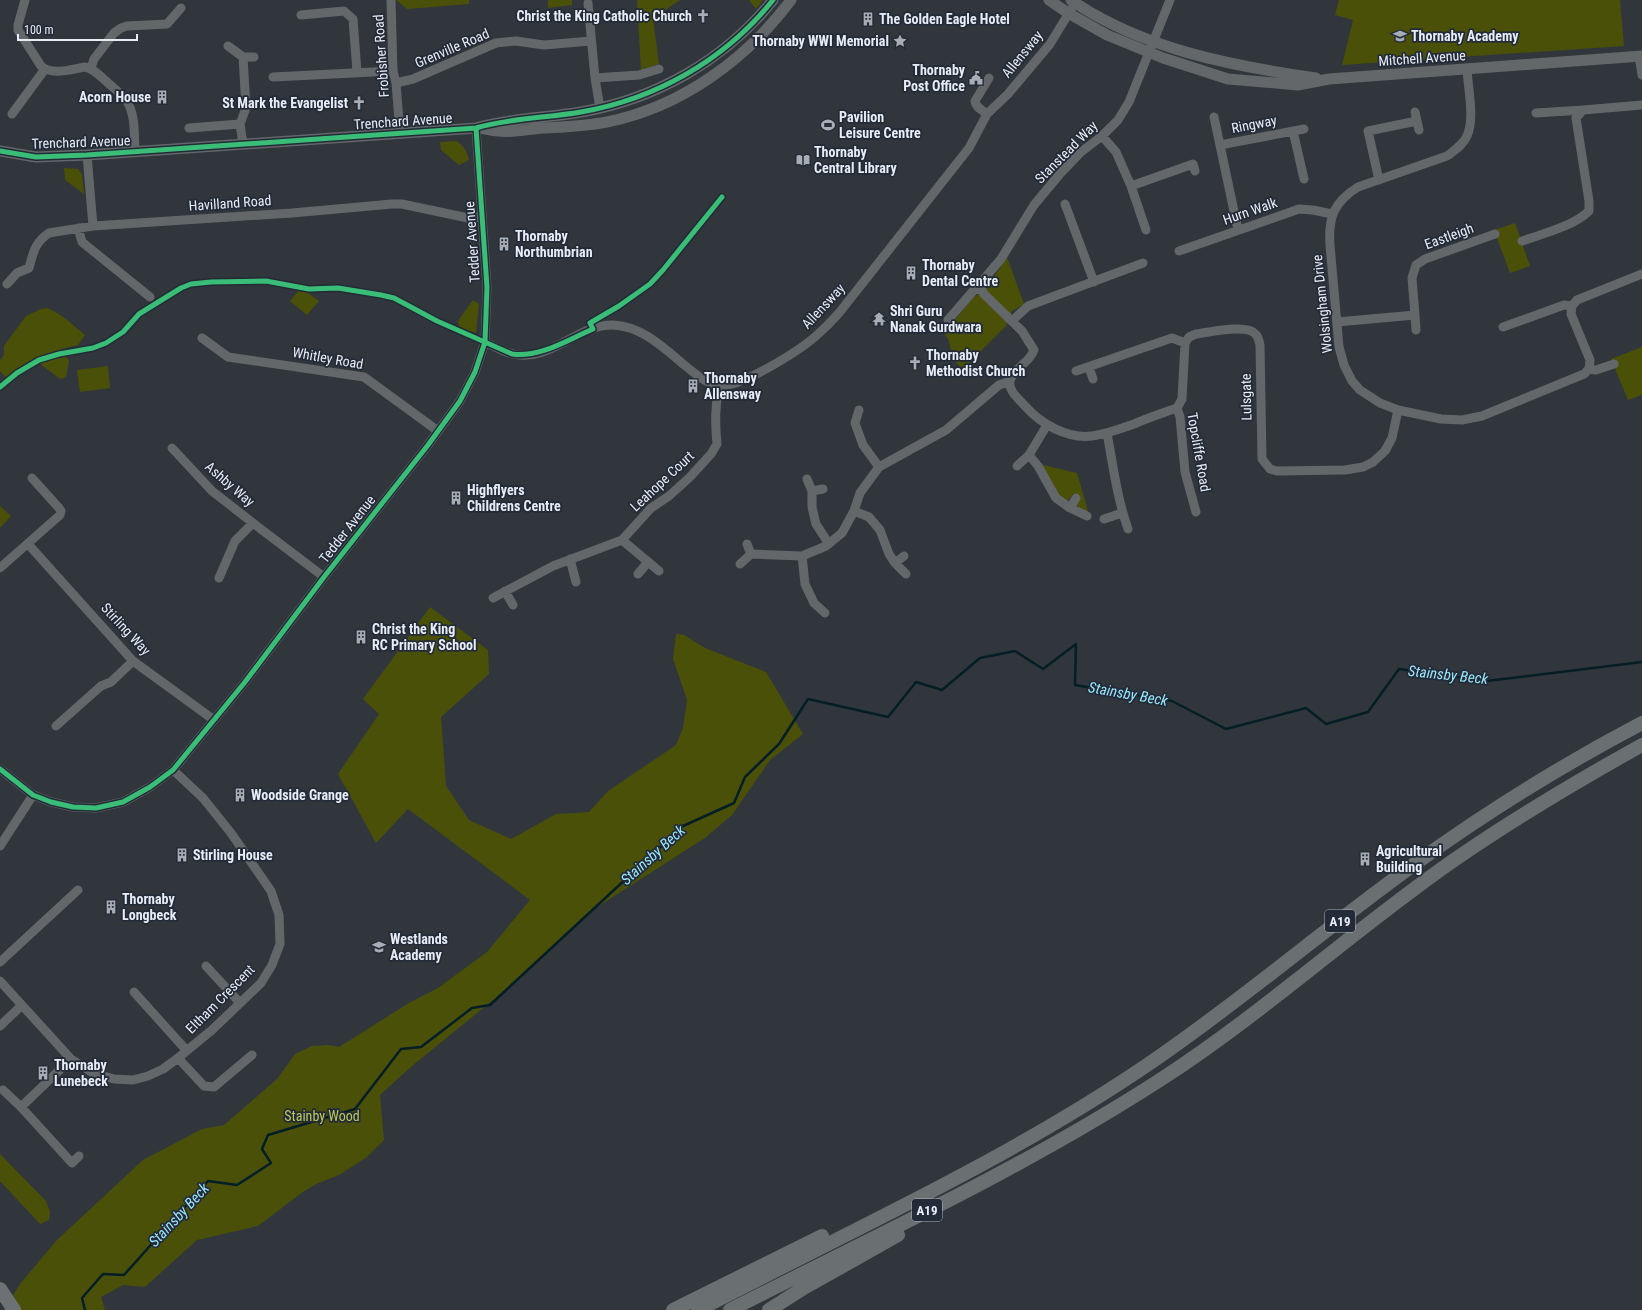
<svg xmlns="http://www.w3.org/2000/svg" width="1642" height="1310" font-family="'Roboto Condensed',sans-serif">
  <rect width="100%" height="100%" fill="#30363c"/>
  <path fill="#4b5008" d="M396,0H469V4L407,9Z
    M548,0H572V5L548,8Z
    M637,0H680L653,18L659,64L641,70Z
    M749,0H763L756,9Z
    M1339,0H1620L1624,46L1342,65L1353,20L1335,15Z
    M457,141C465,147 467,152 469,160L459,165L441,150L440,142Z
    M64,168L78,169L82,174L84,194L65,180Z
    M1515,223L1530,266L1510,273L1494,230Z
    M1007,257L1024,304L1012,311L1006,326L963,369L953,360L949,341L944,333L973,298L987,288Z
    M299,290L305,291L319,301L307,315L290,301Z
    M473,300L479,304L476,333L464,330L459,326L458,321Z
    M47,308C62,314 73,325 85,335L78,345L62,349L69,361L66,377L60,379L35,360L7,379L0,371V360L4,355V346L26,316L41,309Z
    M1642,347V395L1628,400L1611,359Z
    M108,366L110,388L80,392L77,370Z
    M1043,465L1077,473L1088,511L1084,512C1077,509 1076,506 1078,498L1073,494L1067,502L1062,499L1043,469Z
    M0,506L11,516L0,528Z
    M430,607L488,650L489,674L441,717L446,786L469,820L511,839L556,814L589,812L608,791L676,745L683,728L687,700L673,659L676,634L684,635L705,648L766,672L803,734L770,760L732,815L705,838L594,909L498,996L412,1066L380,1095L384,1140L367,1157L339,1175L316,1184L300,1194L258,1226L197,1240L145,1287L123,1285L101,1297L105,1310H4L20,1284L57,1240L143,1160L202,1129L224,1125L277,1079L295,1054L312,1046L328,1045L339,1047L409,1003L438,988L487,952L530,900L408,809L376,843L338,774L379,714L363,699Z
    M0,1154L46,1201L50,1212L49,1220L40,1224L0,1181Z"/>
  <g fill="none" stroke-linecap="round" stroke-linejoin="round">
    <path stroke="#041e26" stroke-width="2.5" d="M85,1310L82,1298L103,1274L124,1275L208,1181L237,1185L271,1163L262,1149L268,1135L355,1109L401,1049L421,1047L472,1008L490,1005L683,826L734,803L745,777L779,744L808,699L888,717L916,682L942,690L980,658L1015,651L1043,669L1076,644L1075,685L1172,701L1226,729L1306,708L1326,724L1368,712L1399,669L1487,681L1642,662"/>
    <path stroke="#646769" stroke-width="9" d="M25,0L18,25V30L41,66C52,76 72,69 85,67C94,69 99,75 106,81C112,87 121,93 126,100C136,114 134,136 135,152
      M391,1L393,71L396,83L400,133
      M588,3L595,78L600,108
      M301,15L344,11L353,19L357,72
      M228,46L243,57H254
      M1639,56L1642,75
      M91,68L94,59L114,33L121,28L127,26L167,24L181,8
      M1467,70C1468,88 1475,119 1467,136C1463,145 1455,150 1447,156L1358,187C1334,202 1328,217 1330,245L1339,347L1344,365L1352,381L1360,390L1380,403L1398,410L1441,419L1462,420L1482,416L1584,374L1589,369L1596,370L1614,364
      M273,77L393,71
      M595,78L639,75L659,69
      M396,83L413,79L496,43L516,41L544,45L591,41
      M1415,112L1419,130
      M1536,113L1583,110
      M12,114L45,69
      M987,114C982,110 976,108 975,101L989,78
      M1214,117L1238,230
      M240,124L246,108L243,57
      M189,128L240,124L243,144
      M1293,131L1304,179
      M1102,136L1116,152L1131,186L1146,230
      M1220,145L1304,129
      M87,155L93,226
      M1379,180L1368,131L1417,121
      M1131,186L1193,164L1195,171
      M1065,204L1094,282
      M78,228L82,242L150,297
      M1522,241C1542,234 1574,226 1589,211V201L1576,118L1583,110L1642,105
      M1179,251L1299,209L1313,210L1332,214
      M7,284L17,273L29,268C33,253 35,242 49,233L93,226L292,213L392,204H402L468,218L482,216
      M981,288L983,280L1001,259L1034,205L1059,175L1081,152L1102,136L1118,120L1129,102L1170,0
      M981,288L984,294L1022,331L1034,350C1030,363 1013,368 1010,381C1008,391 1019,399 1025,406C1041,424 1067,439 1092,436C1107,434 1120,429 1134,424C1148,418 1163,413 1177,408
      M1572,306L1571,314L1590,360L1589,369
      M1415,315L1416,330
      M948,320L974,290L981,288
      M1013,320L1028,306L1143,263
      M1337,322L1415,315L1412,278L1416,265L1425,259L1495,234
      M1503,327L1564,305L1572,306L1577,300L1642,274
      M202,338L228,357L364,377L438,431
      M485,342C494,346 503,352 513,354C549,363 578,324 613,325C641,326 663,347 683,364C691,370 699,378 708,382C713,384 720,386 726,385C747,383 799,351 816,336C824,329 832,321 839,313L969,148L987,114L1008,94L1050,44L1075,3
      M1185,343L1182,399L1177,408L1180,417L1185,472L1196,512
      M1089,367L1093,379
      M1076,371L1172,338L1185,343L1189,337L1196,334C1209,332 1242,325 1253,332C1258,335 1259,340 1260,345L1262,459L1270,469L1277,471L1345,470L1363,467L1373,462L1385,451L1392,438L1398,410
      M859,410L855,423L863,445L879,467
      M1047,425L1029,455L1038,466L1056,498L1070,508L1087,516
      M1107,433C1113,465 1117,498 1128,529
      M172,448L212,491L253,523
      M1017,466L1029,455
      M807,479L812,491V507L816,524L829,544
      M812,491L823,489
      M1070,508L1076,498
      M854,511L869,517L880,530L889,554L895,563L906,574
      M1104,519L1122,513
      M622,540L659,571
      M28,544L133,661L214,720
      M751,554L802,556L826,546L842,533L854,511L860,493L879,467L946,430L999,385L1010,381
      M802,556L805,584L814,603L825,613
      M570,559L576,582
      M895,563L904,556
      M740,564L751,554L747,544
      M0,568L60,515L61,511L59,508L32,478
      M638,574L648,562
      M219,578L235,541L253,523L324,577
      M505,591L513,605
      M493,598L553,566L622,540L651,508L669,496L690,477L711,454L717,444C715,422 715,407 719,385
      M56,726L101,686L111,682L133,661
      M0,769L33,795L51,802L73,807L96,808L123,802L150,787L173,770L245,682L324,577L428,445L460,401L475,372L485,342L487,287L476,128
      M0,846L33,795
      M0,962L78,890
      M206,966L240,1003
      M0,981L71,1059L93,1073L114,1079L133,1080L148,1076L163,1069L178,1058L212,1030L261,983L272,965L280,944L279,915L271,891L231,833L203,798L173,770
      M134,992L187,1051
      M0,1026L22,1005
      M178,1058L204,1086L214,1087L252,1055
      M71,1059L21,1107L72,1163L79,1156
      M3,1090L21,1107"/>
    <path stroke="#646769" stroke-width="11" d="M1049,0L1068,13L1107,35L1163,58L1228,79L1298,85L1329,79L1642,56
      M1071,0C1142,49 1232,66 1316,78
      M480,128C486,129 492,131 498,131C513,133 529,129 544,128C565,127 586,126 607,122C681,107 746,60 791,0
      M0,151L36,157L87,155L476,128C510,118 546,118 581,112C656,99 725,60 773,0"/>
    <path stroke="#6c7273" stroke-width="14" d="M0,1289L14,1310"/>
    <path stroke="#6a7072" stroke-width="14" d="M673,1310L822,1236
      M698,1310C850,1231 1008,1160 1150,1063C1244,999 1330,924 1423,858C1493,808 1566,763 1642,723
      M730,1310C876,1236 1026,1167 1163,1078C1266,1011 1357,927 1457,858C1517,817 1579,780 1642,745
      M769,1310L802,1289L898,1235"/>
    <g stroke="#222b37" stroke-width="8">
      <path id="cycleway" d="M0,151L36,157L87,155L476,128C510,118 546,118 581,112C656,99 725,60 773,0
        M0,387L17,373L39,360L59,354L93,348L106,343L123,332L139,314L181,288L191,284L211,282L266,281L309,289L338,288L381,295L394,298L437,321L512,354C540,358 567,340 593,329L590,323L619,306L650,284L663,270L722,197
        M0,769L33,795L51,802L73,807L96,808L123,802L150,787L173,770L245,682L324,577L428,445L460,401L475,372L485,342L487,287L476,128"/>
    </g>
    <use href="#cycleway" stroke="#3abd76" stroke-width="5"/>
  </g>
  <defs>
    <g id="church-bare" transform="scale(1.08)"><path d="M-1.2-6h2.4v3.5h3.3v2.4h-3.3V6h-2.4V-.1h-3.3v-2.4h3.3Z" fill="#a7adb5" stroke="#222b37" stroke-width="2.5" paint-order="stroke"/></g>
    <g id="building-bare" transform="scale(1.08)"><path d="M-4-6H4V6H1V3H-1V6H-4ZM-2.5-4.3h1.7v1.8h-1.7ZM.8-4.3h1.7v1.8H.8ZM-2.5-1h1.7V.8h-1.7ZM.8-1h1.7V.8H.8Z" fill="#a7adb5" stroke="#222b37" stroke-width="2.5" paint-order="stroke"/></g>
    <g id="school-bare" transform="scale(1.08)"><path d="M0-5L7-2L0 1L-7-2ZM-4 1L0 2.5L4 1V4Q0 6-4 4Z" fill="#a7adb5" stroke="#222b37" stroke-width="2.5" paint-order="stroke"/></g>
    <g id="sight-bare" transform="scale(1.08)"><path d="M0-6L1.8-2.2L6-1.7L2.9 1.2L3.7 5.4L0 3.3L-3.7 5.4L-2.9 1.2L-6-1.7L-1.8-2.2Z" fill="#a7adb5" stroke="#222b37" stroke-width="2.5" paint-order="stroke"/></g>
    <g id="civic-bare" transform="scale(1.08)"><path d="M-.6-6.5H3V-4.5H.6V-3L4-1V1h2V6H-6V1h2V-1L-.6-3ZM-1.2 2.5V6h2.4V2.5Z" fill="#a7adb5" stroke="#222b37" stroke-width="2.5" paint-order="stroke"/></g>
    <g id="stadium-bare" transform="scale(1.08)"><path d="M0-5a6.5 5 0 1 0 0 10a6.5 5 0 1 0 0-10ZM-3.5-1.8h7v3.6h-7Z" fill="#a7adb5" stroke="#222b37" stroke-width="2.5" paint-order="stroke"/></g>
    <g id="library-bare" transform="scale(1.08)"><path d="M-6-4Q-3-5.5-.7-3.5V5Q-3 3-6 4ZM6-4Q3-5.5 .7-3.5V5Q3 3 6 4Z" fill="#a7adb5" stroke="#222b37" stroke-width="2.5" paint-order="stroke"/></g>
    <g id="temple-bare" transform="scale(1.08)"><path d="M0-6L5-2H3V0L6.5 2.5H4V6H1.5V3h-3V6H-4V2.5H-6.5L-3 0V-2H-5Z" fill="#a7adb5" stroke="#222b37" stroke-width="2.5" paint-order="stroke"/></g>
  </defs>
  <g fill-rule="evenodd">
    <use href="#church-bare" x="703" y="16"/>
    <use href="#building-bare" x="868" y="19"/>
    <use href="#school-bare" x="1400" y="36"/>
    <use href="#sight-bare" x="900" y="41"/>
    <use href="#civic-bare" x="976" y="78"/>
    <use href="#building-bare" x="162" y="97"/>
    <use href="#church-bare" x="359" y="103"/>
    <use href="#stadium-bare" x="828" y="125"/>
    <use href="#library-bare" x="803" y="160"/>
    <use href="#building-bare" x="504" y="244"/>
    <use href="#building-bare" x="911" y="273"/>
    <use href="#temple-bare" x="879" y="319"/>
    <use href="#church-bare" x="915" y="363"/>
    <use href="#building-bare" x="693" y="386"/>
    <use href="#building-bare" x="456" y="498"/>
    <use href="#building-bare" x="361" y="637"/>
    <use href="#building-bare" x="240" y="795"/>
    <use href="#building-bare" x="182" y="855"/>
    <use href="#building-bare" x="1365" y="859"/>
    <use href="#building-bare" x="111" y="907"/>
    <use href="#school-bare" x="379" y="947"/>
    <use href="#building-bare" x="43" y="1073"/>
  </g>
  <g text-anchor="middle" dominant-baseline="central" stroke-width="3.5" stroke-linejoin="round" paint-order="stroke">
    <g fill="#222b37" stroke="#acb3bd" stroke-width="1">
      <rect x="1325" y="910" width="30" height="22" rx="3"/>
      <rect x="912" y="1199" width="30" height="22" rx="3"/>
    </g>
    <g font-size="13" font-weight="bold" fill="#e7edf6">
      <text x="1340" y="921">A19</text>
      <text x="927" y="1210">A19</text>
    </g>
    <g font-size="14" font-weight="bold" fill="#e7edf6" stroke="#222b37" text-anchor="start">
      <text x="692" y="16" text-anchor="end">Christ the King Catholic Church</text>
      <text x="879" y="19">The Golden Eagle Hotel</text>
      <text x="1411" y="36">Thornaby Academy</text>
      <text x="889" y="41" text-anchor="end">Thornaby WWI Memorial</text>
      <text x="965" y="70" text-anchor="end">Thornaby<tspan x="965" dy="16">Post Office</tspan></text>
      <text x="151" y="97" text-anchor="end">Acorn House</text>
      <text x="348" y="103" text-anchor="end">St Mark the Evangelist</text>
      <text x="839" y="117">Pavilion<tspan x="839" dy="16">Leisure Centre</tspan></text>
      <text x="814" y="152">Thornaby<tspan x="814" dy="16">Central Library</tspan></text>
      <text x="515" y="236">Thornaby<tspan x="515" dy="16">Northumbrian</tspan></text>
      <text x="922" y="265">Thornaby<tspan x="922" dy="16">Dental Centre</tspan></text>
      <text x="890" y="311">Shri Guru<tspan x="890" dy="16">Nanak Gurdwara</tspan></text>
      <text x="926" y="355">Thornaby<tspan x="926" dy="16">Methodist Church</tspan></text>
      <text x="704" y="378">Thornaby<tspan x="704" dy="16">Allensway</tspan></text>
      <text x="467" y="490">Highflyers<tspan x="467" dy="16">Childrens Centre</tspan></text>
      <text x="372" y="629">Christ the King<tspan x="372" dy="16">RC Primary School</tspan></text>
      <text x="251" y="795">Woodside Grange</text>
      <text x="1376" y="851">Agricultural<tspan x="1376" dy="16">Building</tspan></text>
      <text x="193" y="855">Stirling House</text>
      <text x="122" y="899">Thornaby<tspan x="122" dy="16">Longbeck</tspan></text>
      <text x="390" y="939">Westlands<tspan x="390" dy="16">Academy</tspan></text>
      <text x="54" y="1065">Thornaby<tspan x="54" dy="16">Lunebeck</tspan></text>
    </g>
    <g font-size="14" fill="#e7edf6" stroke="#222b37">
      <text transform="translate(452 48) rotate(-23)">Grenville Road</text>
      <text transform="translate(1022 54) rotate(-51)">Allensway</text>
      <text transform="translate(381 56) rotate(-94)">Frobisher Road</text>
      <text transform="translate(1422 58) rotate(-4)">Mitchell Avenue</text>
      <text transform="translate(403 121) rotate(-4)">Trenchard Avenue</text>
      <text transform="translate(1254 124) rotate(-11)">Ringway</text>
      <text transform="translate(81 142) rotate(-2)">Trenchard Avenue</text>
      <text transform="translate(1066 152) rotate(-45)">Stanstead Way</text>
      <text transform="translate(230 203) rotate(-4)">Havilland Road</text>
      <text transform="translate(1250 211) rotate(-19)">Hurn Walk</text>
      <text transform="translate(1449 236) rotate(-20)">Eastleigh</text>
      <text transform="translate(472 242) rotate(-94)">Tedder Avenue</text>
      <text transform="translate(1322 304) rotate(-96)">Wolsingham Drive</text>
      <text transform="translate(823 306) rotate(-47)">Allensway</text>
      <text transform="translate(328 358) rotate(10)">Whitley Road</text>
      <text transform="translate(1246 397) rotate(-91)">Lulsgate</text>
      <text transform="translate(1199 452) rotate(80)">Topcliffe Road</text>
      <text transform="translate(662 481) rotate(-43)">Leahope Court</text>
      <text transform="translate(230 484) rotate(41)">Ashby Way</text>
      <text transform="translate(347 529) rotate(-52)">Tedder Avenue</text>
      <text transform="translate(126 629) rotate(47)">Stirling Way</text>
      <text transform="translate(220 999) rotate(-45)">Eltham Crescent</text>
    </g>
    <g font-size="14" fill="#bfc85b" stroke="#222b37">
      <text x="322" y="1116">Stainby Wood</text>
    </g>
    <g font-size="15" font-style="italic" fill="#99e5fb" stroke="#222b37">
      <text transform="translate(1448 675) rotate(6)">Stainsby Beck</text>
      <text transform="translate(1128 694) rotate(10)">Stainsby Beck</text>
      <text transform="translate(653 855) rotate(-42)">Stainsby Beck</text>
      <text transform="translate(179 1215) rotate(-47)">Stainsby Beck</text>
    </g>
  </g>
  <path d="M18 34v6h119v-6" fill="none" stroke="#e7edf6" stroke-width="2"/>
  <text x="24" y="34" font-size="12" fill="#e7edf6" stroke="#222b37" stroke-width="3" paint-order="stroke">100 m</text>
</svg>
